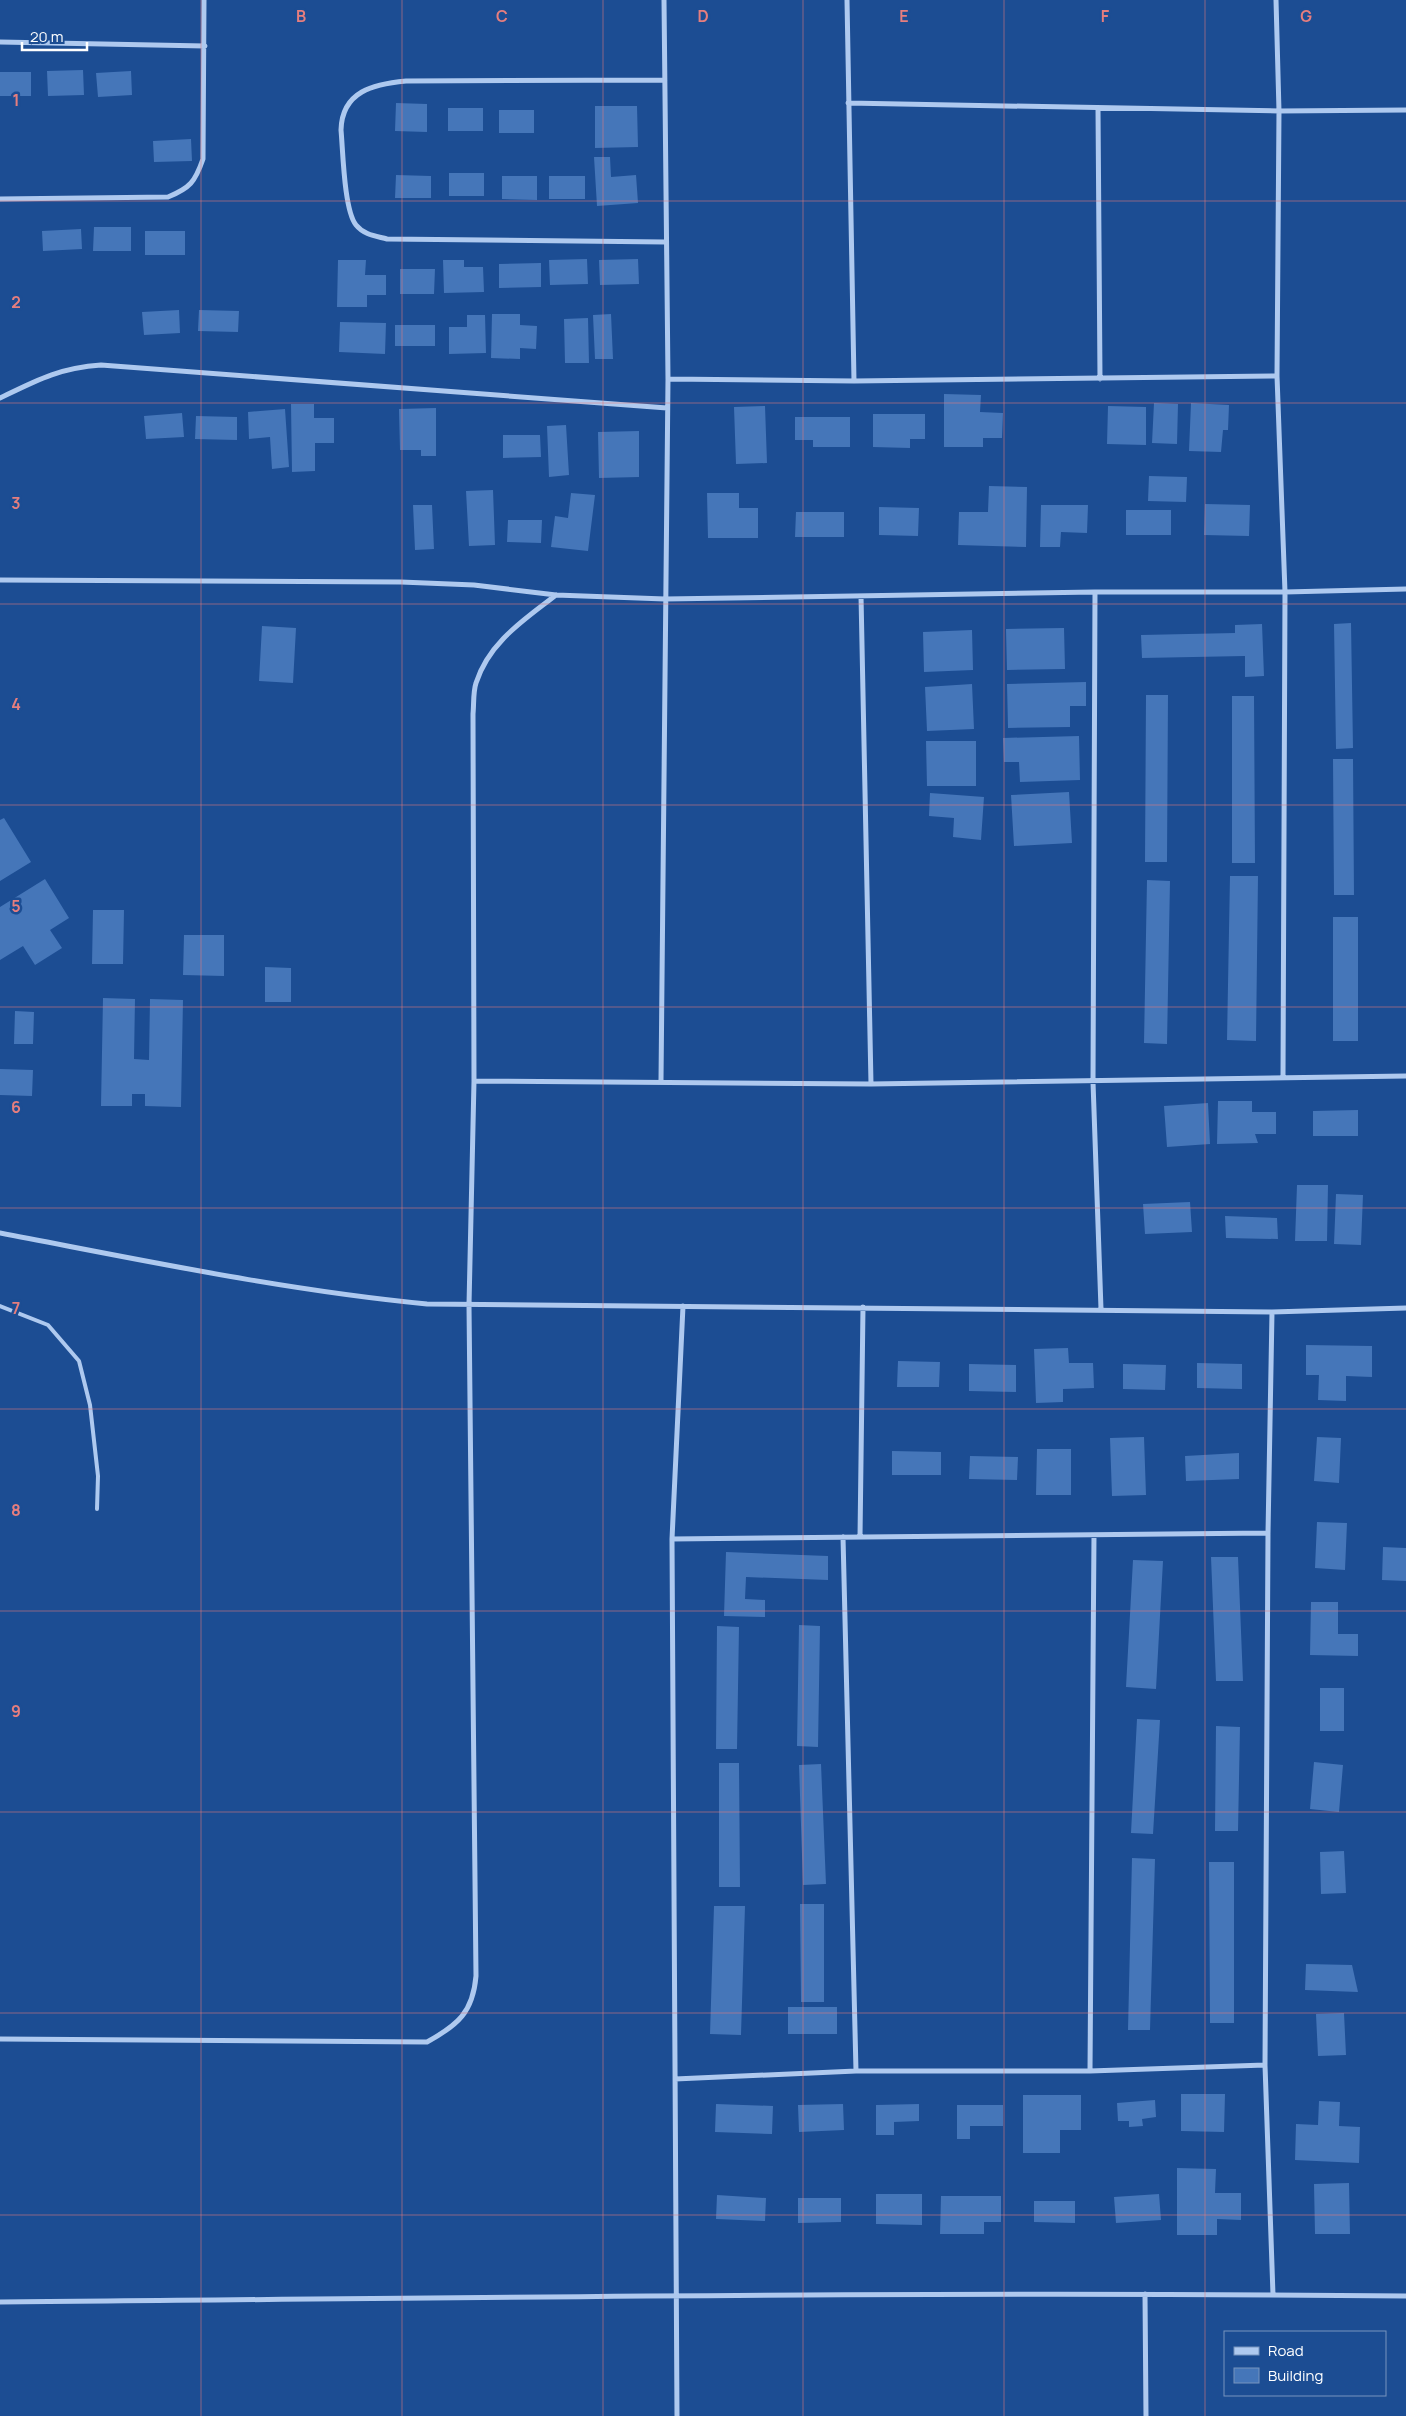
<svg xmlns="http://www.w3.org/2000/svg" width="1406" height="2416" font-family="Manrope,sans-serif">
  <rect width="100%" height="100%" fill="#1c4d93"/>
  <path fill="#4576b9" d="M83,70L84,95L48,96L47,71Z
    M131,71L132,95L98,97L96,73Z
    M0,72H31V96H0Z
    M396,103L427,104V132L395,131Z
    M595,106H637L638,147L595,148Z
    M448,108H483V131H448Z
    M499,110H534V133H499Z
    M191,139L192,161L154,162L153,141Z
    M594,157H610L611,177L636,175L638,203L597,206Z
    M449,173H484V196H449Z
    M396,175L431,176V198H395Z
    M502,176H537V200L502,199Z
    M549,176H585V199H549Z
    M94,227H131V251H93Z
    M81,229L82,249L43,251L42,231Z
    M145,231H185V255H145Z
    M587,259L588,284L550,285L549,260Z
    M638,259L639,284L600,285L599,260Z
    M338,260H366L365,275H386V295H367V307H337Z
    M443,260H464V267H483L484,292L444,293Z
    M541,263V287L499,288V264Z
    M400,269H435L434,294H400Z
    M179,310L180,333L144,335L142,312Z
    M199,310L239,311L238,332L198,331Z
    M492,314H520V325L537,326L536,349L520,348V359L491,358Z
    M611,314L613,359H595L593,315Z
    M467,315H485L486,353L449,354V327H467Z
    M588,318L589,363H565L564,319Z
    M340,322L386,323L385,354L339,352Z
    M395,325H435V346H395Z
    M944,394L981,395L980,412L1003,413L1002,438H983V447H944Z
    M1154,403L1178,404L1177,444L1152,443Z
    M1191,403L1229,405L1228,430H1223L1221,452L1189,451Z
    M291,404H314V418H334V443H315V471L292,472Z
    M765,406L767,463L736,464L734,407Z
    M1108,406L1146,407V445L1107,444Z
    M436,408V456H421V450H400L399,409Z
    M285,409L289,467L272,469L270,437L249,439L248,412Z
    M182,413L184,437L146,439L144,416Z
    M873,414H925V439H910V448L873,447Z
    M196,416L237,417V440L195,439Z
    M795,417H850V447H813V440H795Z
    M566,425L569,475L549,477L547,426Z
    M639,431V477L599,478L598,432Z
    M503,435H540L541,457L503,458Z
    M1149,476L1187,477L1186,502L1148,501Z
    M989,486L1027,487L1026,547L958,545L959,512H988Z
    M493,490L495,545L469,546L466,491Z
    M571,493L595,495L588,551L551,547L555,516L568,518Z
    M707,493H739V508H758V538H708Z
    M1205,504L1250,505L1249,536L1204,535Z
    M413,505H432L434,549L415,550Z
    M1041,505H1088L1087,533L1061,532L1060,547H1040Z
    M879,507L919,508L918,536L879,535Z
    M1126,510H1171V535H1126Z
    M796,512H844V537H795Z
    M508,520H542L541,543L507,542Z
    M1351,623L1353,748L1336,749L1334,624Z
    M1262,624L1264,676L1245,677V656L1142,658L1141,635L1235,633V625Z
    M262,626L296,628L293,683L259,681Z
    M1064,628L1065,669L1007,670L1006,629Z
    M972,630L973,670L924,672L923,632Z
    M1086,682V706H1070V727L1008,728L1007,684Z
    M972,684L974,729L927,731L925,687Z
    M1146,695H1168L1167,862H1145Z
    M1232,696H1254L1255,863H1232Z
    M1079,736L1080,780L1020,782L1019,762H1004L1003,738Z
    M926,741H976V786H927Z
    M1333,759H1353L1354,895H1334Z
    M1069,792L1072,843L1014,846L1011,795Z
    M930,793L984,797L981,840L953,837L954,818L929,816Z
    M4,818L31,862L0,881V820Z
    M1230,876H1258L1256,1041L1227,1040Z
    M45,879L69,918L50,930L62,948L35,965L23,946L0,960V907Z
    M1147,880L1170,881L1167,1044L1144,1043Z
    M93,910H124L123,964H92Z
    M1333,917H1358V1041H1333Z
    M184,935H224V976L183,975Z
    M265,967L291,968V1002H265Z
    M103,998L135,999L134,1059L149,1060L150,999L183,1000L181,1107L145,1106V1094H132V1106H101Z
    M15,1011L34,1012L33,1044H14Z
    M0,1069L33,1070L32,1096L0,1095Z
    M1218,1101H1252V1112H1276V1134H1255L1258,1143L1217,1144Z
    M1208,1103L1210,1144L1167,1147L1164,1106Z
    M1358,1110V1136H1313V1111Z
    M1297,1185H1328L1327,1241H1295Z
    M1336,1194L1363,1195L1361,1245L1334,1244Z
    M1190,1202L1192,1232L1145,1234L1143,1204Z
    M1225,1216L1277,1218L1278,1239L1226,1238Z
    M1306,1345L1372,1346V1377L1346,1376V1401L1318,1400L1319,1375H1306Z
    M1068,1348L1069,1363H1093L1094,1388L1063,1389V1402L1036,1403L1034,1349Z
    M898,1361L940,1362L939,1387H897Z
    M1197,1363L1242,1364V1389L1197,1388Z
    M969,1364L1016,1365V1392L969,1391Z
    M1123,1364L1166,1365L1165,1390L1123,1389Z
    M1144,1437L1146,1495L1112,1496L1110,1438Z
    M1317,1437L1341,1438L1339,1483L1314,1481Z
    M1037,1449H1071V1495H1036Z
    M892,1451L941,1452V1475H892Z
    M1239,1453V1479L1186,1481L1185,1456Z
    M970,1456L1018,1457L1017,1480L969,1479Z
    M1317,1522L1347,1523L1345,1570L1315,1568Z
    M1383,1547L1406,1548V1581L1382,1580Z
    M726,1552L828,1556V1580L746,1577L745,1599L765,1600V1617L724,1616Z
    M1211,1557H1238L1243,1681H1216Z
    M1133,1560L1163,1561L1156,1689L1126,1687Z
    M1311,1602H1338V1634H1358V1656L1310,1655Z
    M799,1625L820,1626L818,1747L797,1746Z
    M717,1626L739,1627L737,1749H716Z
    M1320,1688H1344V1731H1320Z
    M1137,1719L1160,1720L1153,1834L1131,1833Z
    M1216,1726L1240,1727L1238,1831H1215Z
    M1314,1762L1343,1765L1339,1812L1310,1809Z
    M719,1763H739L740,1887H719Z
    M821,1764L826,1884L803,1885L799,1765Z
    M1344,1851L1346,1893L1321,1894L1320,1852Z
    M1132,1858L1155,1859L1150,2030H1128Z
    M1209,1862H1234V2023H1210Z
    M800,1904H824V2002H801Z
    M714,1906H745L741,2035L710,2034Z
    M1306,1964L1352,1965L1358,1992L1305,1990Z
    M788,2007H837V2034H788Z
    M1344,2013L1346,2055L1318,2056L1316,2014Z
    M1181,2094H1225L1224,2132L1181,2131Z
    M1023,2095H1081V2130H1060V2153H1023Z
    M1155,2100L1156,2117L1142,2119L1143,2126L1129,2127V2121H1118L1117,2103Z
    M1319,2101L1340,2102L1339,2126L1360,2127L1359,2163L1295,2160L1296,2124L1318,2125Z
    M716,2104L773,2106L772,2134L715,2132Z
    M843,2104L844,2130L799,2132L798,2105Z
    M919,2104V2121L894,2122V2135H876V2105Z
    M957,2105H1003V2126H970V2139H957Z
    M1177,2168L1216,2169L1215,2193H1241V2220L1217,2219V2235H1177Z
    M1349,2183L1350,2234H1315L1314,2184Z
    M876,2194H922V2225L876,2224Z
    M1159,2194L1161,2220L1116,2223L1114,2197Z
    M717,2195L766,2198L765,2221L716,2219Z
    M941,2196H1001V2222H984V2234H940Z
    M798,2198H841V2222L798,2223Z
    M1034,2201H1075V2223L1034,2222Z"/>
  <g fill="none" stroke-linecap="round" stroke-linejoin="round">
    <path stroke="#aec9ef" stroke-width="4" d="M0,1306L48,1325L79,1361L90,1405L98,1476L97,1509"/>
    <path stroke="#aec9ef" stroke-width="5" d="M847,0L854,381
      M1276,0L1279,111L1277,376L1285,592L1283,1077
      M0,42L205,46
      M665,80L406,81C374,84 342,91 341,130C343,151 344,210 356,225C364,235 376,236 387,239L665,242
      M848,103L1279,111L1406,110
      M1098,108L1100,379
      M0,199L168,197C190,188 195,182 203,159L204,0
      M668,379L854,381L1277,376
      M0,398C37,380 59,368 101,365L667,408
      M0,580L401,582L474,585L556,595L665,599L1095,592H1285L1406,589
      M1095,592L1093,1082L1101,1309
      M861,596L871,1084
      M474,1081L871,1084L1406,1076
      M661,1081L668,379L664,0
      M0,1233C142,1260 283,1290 427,1304L1272,1312L1406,1308
      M1272,1312L1268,1533L1265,2065L1273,2295
      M843,1537L856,2071
      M860,1537L863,1307
      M672,1539L1268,1533
      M0,2039L427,2042C458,2025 473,2012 476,1976L469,1305L474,1081L473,714C474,704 473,692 476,683C489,642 524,620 556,595
      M1090,2071L1094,1535
      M675,2079L856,2071H1090L1265,2065
      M1145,2294L1146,2416
      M0,2302C469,2298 937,2291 1406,2296
      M677,2416L672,1539L683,1306"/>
  </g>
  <path fill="none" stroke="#e67e7e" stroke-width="1" stroke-opacity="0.55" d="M201,0V2416M402,0V2416M603,0V2416M803,0V2416M1004,0V2416M1205,0V2416M0,201H1406M0,403H1406M0,604H1406M0,805H1406M0,1007H1406M0,1208H1406M0,1409H1406M0,1611H1406M0,1812H1406M0,2013H1406M0,2215H1406"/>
  <g font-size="16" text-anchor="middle" font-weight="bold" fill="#e67e7e" stroke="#1c4d93" stroke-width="5" stroke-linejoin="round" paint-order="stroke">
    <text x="301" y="22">B</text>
    <text x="502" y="22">C</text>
    <text x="703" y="22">D</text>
    <text x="904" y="22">E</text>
    <text x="1105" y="22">F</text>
    <text x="1306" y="22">G</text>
    <text x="16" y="106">1</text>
    <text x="16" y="308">2</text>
    <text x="16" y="509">3</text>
    <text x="16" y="710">4</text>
    <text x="16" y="912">5</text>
    <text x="16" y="1113">6</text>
    <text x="16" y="1314">7</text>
    <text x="16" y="1516">8</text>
    <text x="16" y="1717">9</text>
  </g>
  <rect x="1224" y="2331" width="162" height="65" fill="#1c4d93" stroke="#7794be"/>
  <rect x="1234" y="2347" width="25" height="8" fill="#aec9ef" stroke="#7794be"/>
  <text x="1268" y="2356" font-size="15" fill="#ffffff">Road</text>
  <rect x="1234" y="2368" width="25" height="15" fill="#4576b9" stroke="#7794be"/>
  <text x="1268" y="2381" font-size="15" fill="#ffffff">Building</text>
  <path d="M22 42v8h65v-8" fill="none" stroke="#ffffff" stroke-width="2.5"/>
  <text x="30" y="42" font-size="15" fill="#ffffff" stroke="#1c4d93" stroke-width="4" paint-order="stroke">20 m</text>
</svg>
